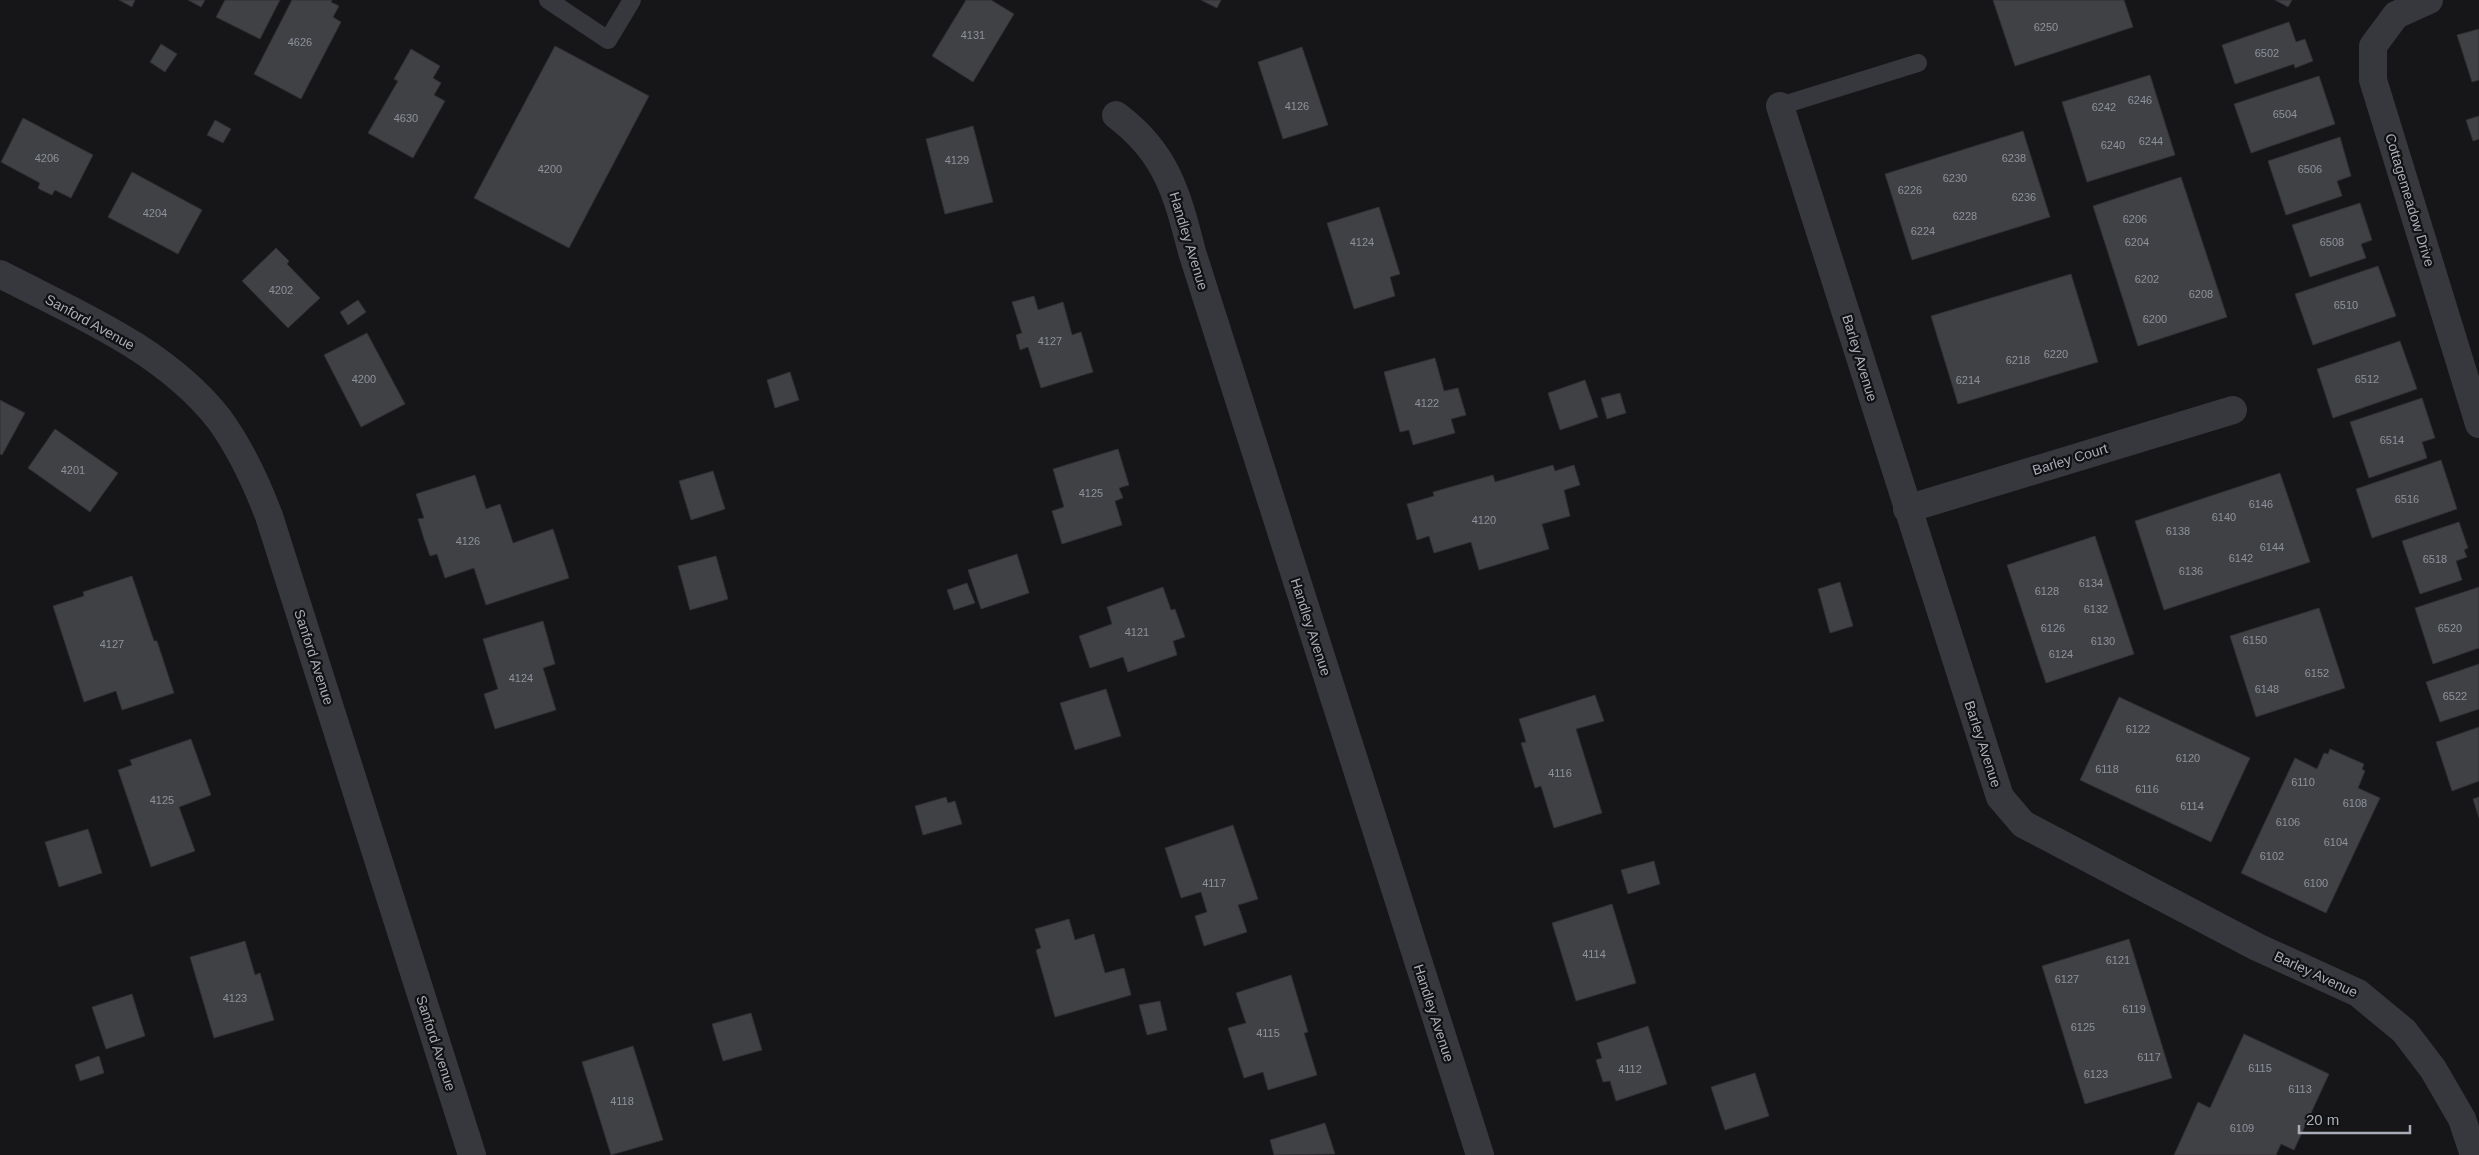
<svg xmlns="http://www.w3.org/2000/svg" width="2479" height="1155" font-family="Helvetica,sans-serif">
  <rect width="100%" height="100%" fill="#161618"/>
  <path fill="#404145" stroke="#303034" d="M119,0H135L132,7Z
    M188,0H205L201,7Z
    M225,0H280L260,39L216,17Z
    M292,0H332L331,2L339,6L333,17L341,22L301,99L254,74Z
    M966,0H991L1014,14L973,82L932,56Z
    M1201,0H1221L1217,8Z
    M1993,0H2124L2133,27L2015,66Z
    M2275,0H2292L2288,7Z
    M2289,22L2296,42L2305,39L2313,61L2295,68L2294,64L2235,84L2222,45Z
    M2479,29V80L2472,82L2457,35Z
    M161,44L177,54L165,72L150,62Z
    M555,46L649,96L569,248L474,198Z
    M1302,47L1328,125L1283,139L1258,62Z
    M411,49L440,66L433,78L441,83L434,95L445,101L413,158L368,133L398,81L394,79Z
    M2150,75L2175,155L2087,182L2062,102Z
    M2319,76L2335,124L2251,153L2234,104Z
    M2479,116V139L2473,141L2466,120Z
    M23,118L93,155L71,198L55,190L52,195L41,190L38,188L40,183L1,162Z
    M215,120L231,129L223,143L207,135Z
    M973,126L993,202L945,214L926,139Z
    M2023,131L2050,217L1912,260L1885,174Z
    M2340,137L2351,176L2337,181L2342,196L2286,215L2268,161Z
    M132,172L202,210L178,254L108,217Z
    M2181,177L2227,317L2138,346L2093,206Z
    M2360,203L2372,240L2361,244L2366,258L2310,277L2292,225Z
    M1379,207L1400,274L1390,277L1395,296L1354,309L1327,223Z
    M276,248L289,261L287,264L320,298L288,328L242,281Z
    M2378,266L2396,316L2313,345L2295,294Z
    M2071,274L2098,362L1958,404L1931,316Z
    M1034,296L1038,310L1063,302L1072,335L1081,332L1093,372L1041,388L1028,347L1020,350L1016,335L1022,333L1012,302Z
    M358,300L366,312L348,325L340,312Z
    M367,333L405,404L361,427L324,355Z
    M2400,341L2417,389L2333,418L2317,369Z
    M1435,358L1444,391L1458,388L1466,415L1451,419L1455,433L1413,445L1409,430L1400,432L1384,372Z
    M790,372L799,400L775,408L767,380Z
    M1585,380L1598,417L1560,430L1548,393Z
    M1620,393L1626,413L1607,419L1601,398Z
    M2422,398L2435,438L2422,442L2427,458L2369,478L2350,422Z
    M0,400L25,413L2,455L0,454Z
    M55,429L118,473L90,512L28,468Z
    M1118,449L1129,485L1119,488L1123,498L1115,501L1122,525L1062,544L1052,511L1064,507L1053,469Z
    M2441,460L2457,509L2372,538L2356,489Z
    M1553,465L1555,471L1574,465L1580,485L1564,490L1570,516L1542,524L1549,549L1479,570L1471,542L1434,553L1429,536L1417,540L1407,504L1434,496L1433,492L1493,475L1495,482Z
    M713,471L725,509L691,520L679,481Z
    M2280,473L2310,562L2164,610L2135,521Z
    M475,475L486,509L500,504L513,543L553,529L569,578L486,605L474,568L445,578L437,554L430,556L424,539L418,519L424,518L416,494Z
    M2459,522L2468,548L2464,550L2467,557L2456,561L2462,580L2420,594L2402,541Z
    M2095,536L2134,654L2046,683L2007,565Z
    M1017,554L1029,593L981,609L968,570Z
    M716,556L728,599L690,610L678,566Z
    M132,576L154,641H157L174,693L122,710L116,691L84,702L53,606L84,596L83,592Z
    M1840,582L1853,626L1830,633L1818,589Z
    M967,583L975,603L954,610L947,590Z
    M1163,587L1171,610L1175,609L1185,637L1173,641L1177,655L1128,672L1123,657L1090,668L1079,636L1112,624L1107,607Z
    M2479,587V648L2433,664L2415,608Z
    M2319,608L2345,688L2256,717L2230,636Z
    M543,621L555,664L543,668L556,710L495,729L484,694L498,689L483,639Z
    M2479,664V709L2440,722L2426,682Z
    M1106,689L1121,736L1075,750L1060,703Z
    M1595,695L1604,721L1576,729L1602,813L1554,828L1541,786L1535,788L1521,743L1526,742L1519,719Z
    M2119,697L2250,758L2211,842L2080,780Z
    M2479,727V781L2452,791L2436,742Z
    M191,739L211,795L179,807L195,851L151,867L118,770L132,765L130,760Z
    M2330,749L2364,764L2362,769L2365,771L2358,788L2380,798L2326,913L2241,873L2295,758L2317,769L2324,753L2328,754Z
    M946,797L948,803L955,801L962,824L923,835L915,806Z
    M2479,797V818L2473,799Z
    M1233,825L1258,899L1238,905L1247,932L1204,946L1195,916L1207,912L1201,892L1181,898L1165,848Z
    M88,829L102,873L59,887L45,842Z
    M1654,861L1660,884L1628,894L1621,870Z
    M1612,904L1636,983L1576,1001L1552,923Z
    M1069,919L1075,940L1094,934L1105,973L1124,968L1131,995L1055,1017L1036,950L1041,948L1035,929Z
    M2129,939L2172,1078L2085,1104L2042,966Z
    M245,941L255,975L260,973L274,1020L214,1038L190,957Z
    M1291,975L1308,1032L1304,1033L1317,1075L1268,1090L1263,1072L1244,1078L1228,1028L1246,1023L1236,993Z
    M132,994L145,1036L106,1049L92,1007Z
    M1160,1001L1167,1030L1147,1035L1139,1005Z
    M751,1013L762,1050L723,1061L712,1024Z
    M1648,1026L1667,1084L1616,1101L1610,1081L1603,1082L1596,1060L1602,1058L1597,1043Z
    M2244,1034L2329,1074L2294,1150L2281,1144L2276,1155H2174L2198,1102L2210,1108Z
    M633,1046L663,1140L611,1155L582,1062Z
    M99,1056L104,1073L80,1081L75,1065Z
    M1755,1073L1769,1116L1725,1130L1711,1087Z
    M1325,1123L1335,1154L1274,1155L1270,1140Z"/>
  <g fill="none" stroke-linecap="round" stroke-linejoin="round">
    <path stroke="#37383d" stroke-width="18" d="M548,0L608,40L632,0
      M1780,106L1918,63"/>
    <path stroke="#37383d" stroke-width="28" d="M2429,0L2396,15L2373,46V80L2479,424
      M1780,106L2000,797L2023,824L2257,947L2358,993L2404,1031L2433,1069L2462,1119L2474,1155
      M1116,115C1167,153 1177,194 1192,252L1480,1155
      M0,274C77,314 164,349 219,419C241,449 256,482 269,516L472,1155
      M1907,509L2233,410"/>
  </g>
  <g text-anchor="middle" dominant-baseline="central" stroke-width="4.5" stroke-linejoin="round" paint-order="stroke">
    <g font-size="11" fill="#8e929b">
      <text x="2046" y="27">6250</text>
      <text x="973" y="35">4131</text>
      <text x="300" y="42">4626</text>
      <text x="2267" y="53">6502</text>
      <text x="2140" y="100">6246</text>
      <text x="1297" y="106">4126</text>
      <text x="2104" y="107">6242</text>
      <text x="2285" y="114">6504</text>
      <text x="406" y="118">4630</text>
      <text x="2151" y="141">6244</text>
      <text x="2113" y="145">6240</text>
      <text x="47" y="158">4206</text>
      <text x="2014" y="158">6238</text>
      <text x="957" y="160">4129</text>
      <text x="550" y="169">4200</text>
      <text x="2310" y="169">6506</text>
      <text x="1955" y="178">6230</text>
      <text x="1910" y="190">6226</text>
      <text x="2024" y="197">6236</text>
      <text x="155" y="213">4204</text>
      <text x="1965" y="216">6228</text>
      <text x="2135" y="219">6206</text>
      <text x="1923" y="231">6224</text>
      <text x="1362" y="242">4124</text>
      <text x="2137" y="242">6204</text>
      <text x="2332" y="242">6508</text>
      <text x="2147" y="279">6202</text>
      <text x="281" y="290">4202</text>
      <text x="2201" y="294">6208</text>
      <text x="2346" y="305">6510</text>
      <text x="2155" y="319">6200</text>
      <text x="1050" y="341">4127</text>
      <text x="2056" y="354">6220</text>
      <text x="2018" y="360">6218</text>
      <text x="364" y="379">4200</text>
      <text x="2367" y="379">6512</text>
      <text x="1968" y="380">6214</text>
      <text x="1427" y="403">4122</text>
      <text x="2392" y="440">6514</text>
      <text x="73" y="470">4201</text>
      <text x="1091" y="493">4125</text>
      <text x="2407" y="499">6516</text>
      <text x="2261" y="504">6146</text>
      <text x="2224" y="517">6140</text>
      <text x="1484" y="520">4120</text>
      <text x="2178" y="531">6138</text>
      <text x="468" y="541">4126</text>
      <text x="2272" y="547">6144</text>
      <text x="2241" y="558">6142</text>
      <text x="2435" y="559">6518</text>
      <text x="2191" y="571">6136</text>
      <text x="2091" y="583">6134</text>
      <text x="2047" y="591">6128</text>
      <text x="2096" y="609">6132</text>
      <text x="2053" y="628">6126</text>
      <text x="2450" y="628">6520</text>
      <text x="1137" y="632">4121</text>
      <text x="2255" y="640">6150</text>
      <text x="2103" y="641">6130</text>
      <text x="112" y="644">4127</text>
      <text x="2061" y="654">6124</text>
      <text x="2317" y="673">6152</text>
      <text x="521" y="678">4124</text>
      <text x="2267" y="689">6148</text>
      <text x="2455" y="696">6522</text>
      <text x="2138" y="729">6122</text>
      <text x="2188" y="758">6120</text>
      <text x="2107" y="769">6118</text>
      <text x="1560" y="773">4116</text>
      <text x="2303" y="782">6110</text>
      <text x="2147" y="789">6116</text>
      <text x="162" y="800">4125</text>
      <text x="2355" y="803">6108</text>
      <text x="2192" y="806">6114</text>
      <text x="2288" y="822">6106</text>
      <text x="2336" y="842">6104</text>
      <text x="2272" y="856">6102</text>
      <text x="1214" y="883">4117</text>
      <text x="2316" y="883">6100</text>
      <text x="1594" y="954">4114</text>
      <text x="2118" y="960">6121</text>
      <text x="2067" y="979">6127</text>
      <text x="235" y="998">4123</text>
      <text x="2134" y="1009">6119</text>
      <text x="2083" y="1027">6125</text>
      <text x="1268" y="1033">4115</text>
      <text x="2149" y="1057">6117</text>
      <text x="2260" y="1068">6115</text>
      <text x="1630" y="1069">4112</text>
      <text x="2096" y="1074">6123</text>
      <text x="2300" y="1089">6113</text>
      <text x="622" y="1101">4118</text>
      <text x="2242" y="1128">6109</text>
    </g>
    <g font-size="14" fill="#a8adb8" stroke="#111113">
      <text transform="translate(2410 200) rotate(73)">Cottagemeadow Drive</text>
      <text transform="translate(1189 241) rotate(73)">Handley Avenue</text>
      <text transform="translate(90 322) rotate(29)">Sanford Avenue</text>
      <text transform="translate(1860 358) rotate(73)">Barley Avenue</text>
      <text transform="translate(2070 459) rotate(-17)">Barley Court</text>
      <text transform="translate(1311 627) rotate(72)">Handley Avenue</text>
      <text transform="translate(314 657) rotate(72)">Sanford Avenue</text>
      <text transform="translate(1983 744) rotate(72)">Barley Avenue</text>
      <text transform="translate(2316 974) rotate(25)">Barley Avenue</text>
      <text transform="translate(1434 1013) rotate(72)">Handley Avenue</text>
      <text transform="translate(436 1043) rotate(72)">Sanford Avenue</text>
    </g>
  </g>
  <path d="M2299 1125v8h111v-8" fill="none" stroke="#a8adb8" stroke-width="2.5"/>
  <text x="2306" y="1125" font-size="15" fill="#a8adb8" stroke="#111113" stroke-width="4" paint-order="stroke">20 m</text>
</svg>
